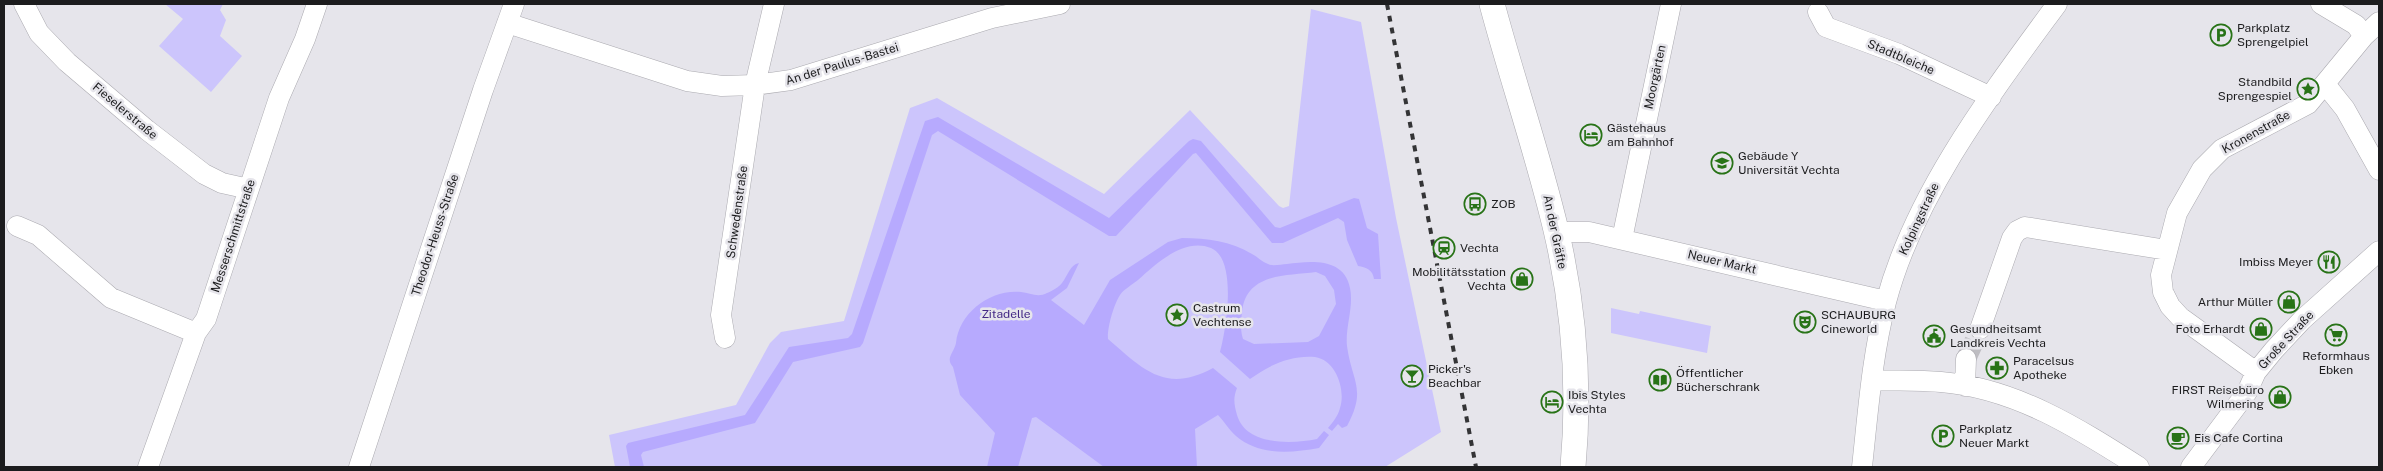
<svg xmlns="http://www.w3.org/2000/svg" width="2383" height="471" font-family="'Public Sans',sans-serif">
  <rect width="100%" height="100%" fill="#e6e5eb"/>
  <path fill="#ccc5fc" d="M165,4H223L220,10L226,20L220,36L242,56L211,92L159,46L183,19Z
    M1311,9L1361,22L1396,218L1441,432L1385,467H615L609,435L736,405L770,343L781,332L844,321L910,108L937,98L1104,194L1190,110L1279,206L1283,208L1289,206Z
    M1611,308L1639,314L1640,311L1711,326L1707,353L1611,333Z"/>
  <path fill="#b7aafe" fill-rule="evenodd" d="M938,117L1109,218L1189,141L1193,139L1201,141L1275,227L1280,228L1354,198L1359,199L1367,228L1378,234L1381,279H1374C1373,270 1366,267 1358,266L1347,240L1344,222L1338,218L1283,243H1272L1196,153L1193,154L1116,236H1109L938,131L932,135L863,343L860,347L793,362L755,423L643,452L641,455L644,467H630L626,446L628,443L745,415L789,347L848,338L852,334L925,121Z
    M1182,238C1208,238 1230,241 1252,254C1258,257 1262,262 1268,264C1273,267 1281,264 1287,264C1310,261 1344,257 1350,288C1354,307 1345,327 1347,346C1352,382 1367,389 1347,426L1342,428L1338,424L1332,431L1328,428C1333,422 1338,416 1340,408C1346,390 1336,360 1315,357C1291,355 1269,365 1250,379L1220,352C1226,331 1238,259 1211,248C1184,237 1156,264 1138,280C1132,285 1124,289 1120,295C1114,304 1107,328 1108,339C1143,369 1165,394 1213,368L1237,388C1233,398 1234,404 1237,415C1246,446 1292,444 1317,439L1324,431L1329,435L1319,448C1291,453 1259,456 1236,436C1229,430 1224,421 1218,415L1195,429L1197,467H1104L1036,417L1032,418L1018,467H987L995,433L960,395L953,367C945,358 954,353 956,343C959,313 990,289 1021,292C1030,293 1038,298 1047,293C1052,291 1059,287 1062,283C1068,275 1070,265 1079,263L1067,288L1051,300L1084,325L1110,280L1168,242ZM1316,272L1325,276L1334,290L1336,304L1319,336L1308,342L1254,344L1243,339C1240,329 1241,322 1242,312C1246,273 1285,276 1316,272Z"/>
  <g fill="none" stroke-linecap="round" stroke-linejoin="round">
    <path stroke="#bebdc2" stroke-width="20" stroke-dasharray="20 10" stroke-linecap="butt" d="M1966,359L1980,329"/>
    <g stroke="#abaab0" stroke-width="21">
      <path id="minor" d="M24,4L39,33L67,62L147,130L204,174L222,183L249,189
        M2321,4L2356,25L2364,36
        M1818,12L1826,27L1899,54L1991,97
        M507,23L687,81L722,86L755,85L791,80L992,18L1060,4
        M2325,84L2345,109L2379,170
        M17,226L38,235L111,298L196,333
        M1556,232H1589L1886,301
        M1622,239L1671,4
        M1980,329L2012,238L2017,231L2025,227L2167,250
        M725,338L721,315L755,85L774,4
        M2256,372L2180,317L2170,306L2163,292L2161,275L2177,213L2202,169L2222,149L2308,104L2364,36L2379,22
        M1872,380C1895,381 1918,380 1941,382C2015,388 2078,428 2139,467
        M1965,386L1966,359
        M148,467L196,333L206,319L279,98L305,39L317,4
        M359,467L483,90L514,4
        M1862,467C1868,412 1872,356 1886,302C1915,193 1991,94 2057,4
        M2191,467L2247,392L2256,372L2274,350L2302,320L2379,251"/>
    </g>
    <g stroke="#abaab0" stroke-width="26">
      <path id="major" d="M1492,4C1512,79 1538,154 1556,230C1574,307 1580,389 1573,467"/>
    </g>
    <use href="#minor" stroke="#fff" stroke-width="20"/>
    <use href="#major" stroke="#fff" stroke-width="25"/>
    <path stroke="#343436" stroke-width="4" stroke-dasharray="6 6" stroke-linecap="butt" d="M1387,4L1476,467"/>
  </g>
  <defs>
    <g id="parking-ring" transform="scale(1.125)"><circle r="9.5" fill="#e6e5eb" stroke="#287317" stroke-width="1.5"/><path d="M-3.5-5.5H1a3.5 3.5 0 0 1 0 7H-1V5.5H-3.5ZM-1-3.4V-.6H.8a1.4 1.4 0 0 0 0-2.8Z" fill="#287317"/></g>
    <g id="sight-ring" transform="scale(1.125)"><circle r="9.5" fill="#e6e5eb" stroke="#287317" stroke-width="1.5"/><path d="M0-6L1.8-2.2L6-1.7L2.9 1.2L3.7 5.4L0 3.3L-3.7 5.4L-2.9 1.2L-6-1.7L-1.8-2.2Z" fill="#287317"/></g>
    <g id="hotel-ring" transform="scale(1.125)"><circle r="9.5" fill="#e6e5eb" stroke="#287317" stroke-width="1.5"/><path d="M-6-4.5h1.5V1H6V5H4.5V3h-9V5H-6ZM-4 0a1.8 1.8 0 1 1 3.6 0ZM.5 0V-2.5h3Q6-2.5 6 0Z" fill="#287317"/></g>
    <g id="university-ring" transform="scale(1.125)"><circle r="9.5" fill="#e6e5eb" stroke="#287317" stroke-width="1.5"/><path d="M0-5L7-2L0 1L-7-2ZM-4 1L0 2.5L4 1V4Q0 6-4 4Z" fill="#287317"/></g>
    <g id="bus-ring" transform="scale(1.125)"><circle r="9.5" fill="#e6e5eb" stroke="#287317" stroke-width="1.5"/><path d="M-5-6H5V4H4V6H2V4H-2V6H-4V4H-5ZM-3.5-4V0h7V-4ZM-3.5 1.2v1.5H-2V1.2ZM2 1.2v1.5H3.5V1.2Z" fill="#287317"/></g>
    <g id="station-ring" transform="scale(1.125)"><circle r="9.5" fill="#e6e5eb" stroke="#287317" stroke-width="1.5"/><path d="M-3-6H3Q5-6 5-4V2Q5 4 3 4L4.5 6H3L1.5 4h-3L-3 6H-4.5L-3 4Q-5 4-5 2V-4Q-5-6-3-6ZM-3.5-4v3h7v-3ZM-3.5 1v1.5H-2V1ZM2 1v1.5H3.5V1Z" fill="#287317"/></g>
    <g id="restaurant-ring" transform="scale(1.125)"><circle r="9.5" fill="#e6e5eb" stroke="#287317" stroke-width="1.5"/><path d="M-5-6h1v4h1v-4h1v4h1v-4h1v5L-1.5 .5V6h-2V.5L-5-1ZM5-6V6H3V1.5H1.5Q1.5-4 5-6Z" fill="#287317"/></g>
    <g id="shop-ring" transform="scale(1.125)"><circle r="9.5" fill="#e6e5eb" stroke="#287317" stroke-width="1.5"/><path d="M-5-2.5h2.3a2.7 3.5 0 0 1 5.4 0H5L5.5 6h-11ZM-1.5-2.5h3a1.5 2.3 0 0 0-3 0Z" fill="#287317"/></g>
    <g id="theatre-ring" transform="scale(1.125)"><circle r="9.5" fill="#e6e5eb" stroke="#287317" stroke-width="1.5"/><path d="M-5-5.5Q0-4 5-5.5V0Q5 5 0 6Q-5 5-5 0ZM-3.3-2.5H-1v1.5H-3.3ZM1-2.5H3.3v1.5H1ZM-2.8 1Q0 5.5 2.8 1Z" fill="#287317"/></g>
    <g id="supermarket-ring" transform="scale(1.125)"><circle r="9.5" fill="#e6e5eb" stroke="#287317" stroke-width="1.5"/><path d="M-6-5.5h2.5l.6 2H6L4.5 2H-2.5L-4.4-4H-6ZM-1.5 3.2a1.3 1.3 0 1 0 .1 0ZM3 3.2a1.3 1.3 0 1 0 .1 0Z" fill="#287317"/></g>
    <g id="civic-ring" transform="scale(1.125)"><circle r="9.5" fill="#e6e5eb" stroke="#287317" stroke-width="1.5"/><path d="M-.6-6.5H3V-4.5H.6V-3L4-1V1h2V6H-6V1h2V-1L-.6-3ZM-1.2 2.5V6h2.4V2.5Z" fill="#287317"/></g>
    <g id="pharmacy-ring" transform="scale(1.125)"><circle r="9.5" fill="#e6e5eb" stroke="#287317" stroke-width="1.5"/><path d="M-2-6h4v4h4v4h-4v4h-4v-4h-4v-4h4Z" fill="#287317"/></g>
    <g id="bar-ring" transform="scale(1.125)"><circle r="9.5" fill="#e6e5eb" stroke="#287317" stroke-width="1.5"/><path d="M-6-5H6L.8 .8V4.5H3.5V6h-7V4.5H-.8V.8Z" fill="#287317"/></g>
    <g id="library-ring" transform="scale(1.125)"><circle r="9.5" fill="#e6e5eb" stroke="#287317" stroke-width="1.5"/><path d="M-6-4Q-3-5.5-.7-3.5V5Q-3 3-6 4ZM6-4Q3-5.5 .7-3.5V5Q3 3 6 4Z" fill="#287317"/></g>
    <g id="cafe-ring" transform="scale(1.125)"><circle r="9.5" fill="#e6e5eb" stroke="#287317" stroke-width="1.5"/><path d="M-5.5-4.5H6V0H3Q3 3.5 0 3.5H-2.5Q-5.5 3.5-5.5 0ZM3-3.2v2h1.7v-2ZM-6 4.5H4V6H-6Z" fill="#287317"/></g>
  </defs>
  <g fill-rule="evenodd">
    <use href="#parking-ring" x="2221" y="35"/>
    <use href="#sight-ring" x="2308" y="89"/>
    <use href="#hotel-ring" x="1591" y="135"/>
    <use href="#university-ring" x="1722" y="163"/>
    <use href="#bus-ring" x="1475" y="204"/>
    <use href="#station-ring" x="1444" y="248"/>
    <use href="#restaurant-ring" x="2329" y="262"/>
    <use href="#shop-ring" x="1522" y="279"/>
    <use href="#shop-ring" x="2289" y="302"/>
    <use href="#sight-ring" x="1177" y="315"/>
    <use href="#theatre-ring" x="1805" y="322"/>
    <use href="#shop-ring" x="2261" y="329"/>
    <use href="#supermarket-ring" x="2336" y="335"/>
    <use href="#civic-ring" x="1934" y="336"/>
    <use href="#pharmacy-ring" x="1997" y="368"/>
    <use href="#bar-ring" x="1412" y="376"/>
    <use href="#library-ring" x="1660" y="380"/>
    <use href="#shop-ring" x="2280" y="397"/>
    <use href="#hotel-ring" x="1552" y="402"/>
    <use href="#parking-ring" x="1943" y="436"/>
    <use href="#cafe-ring" x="2178" y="438"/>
  </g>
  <g text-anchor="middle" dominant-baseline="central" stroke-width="5" stroke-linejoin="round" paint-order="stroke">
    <g font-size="12" fill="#1c1c1e" stroke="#e6e5eb" text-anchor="start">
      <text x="2237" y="28">Parkplatz<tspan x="2237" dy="14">Sprengelpiel</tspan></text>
      <text x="2292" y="82" text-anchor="end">Standbild<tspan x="2292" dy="14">Sprengespiel</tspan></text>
      <text x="1607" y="128">Gästehaus<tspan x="1607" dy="14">am Bahnhof</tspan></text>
      <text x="1738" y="156">Gebäude Y<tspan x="1738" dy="14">Universität Vechta</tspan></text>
      <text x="1491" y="204">ZOB</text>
      <text x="1460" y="248">Vechta</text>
      <text x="2313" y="262" text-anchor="end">Imbiss Meyer</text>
      <text x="1506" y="272" text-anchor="end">Mobilitätsstation<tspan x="1506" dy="14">Vechta</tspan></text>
      <text x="2273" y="302" text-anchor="end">Arthur Müller</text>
      <text x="1193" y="308">Castrum<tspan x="1193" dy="14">Vechtense</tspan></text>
      <text x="1821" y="315">SCHAUBURG<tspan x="1821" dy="14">Cineworld</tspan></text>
      <text x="1950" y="329">Gesundheitsamt<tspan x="1950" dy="14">Landkreis Vechta</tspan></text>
      <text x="2245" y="329" text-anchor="end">Foto Erhardt</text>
      <text x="2336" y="356" text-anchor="middle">Reformhaus<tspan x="2336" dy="14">Ebken</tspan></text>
      <text x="2013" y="361">Paracelsus<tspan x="2013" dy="14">Apotheke</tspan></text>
      <text x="1428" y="369">Picker's<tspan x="1428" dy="14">Beachbar</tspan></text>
      <text x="1676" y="373">Öffentlicher<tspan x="1676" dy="14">Bücherschrank</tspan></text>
      <text x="2264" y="390" text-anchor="end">FIRST Reisebüro<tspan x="2264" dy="14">Wilmering</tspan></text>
      <text x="1568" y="395">Ibis Styles<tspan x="1568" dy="14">Vechta</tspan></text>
      <text x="1959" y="429">Parkplatz<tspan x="1959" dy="14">Neuer Markt</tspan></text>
      <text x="2194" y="438">Eis Cafe Cortina</text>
    </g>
    <g font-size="12" fill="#1c1c1e" stroke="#e6e5eb">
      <text transform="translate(1901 57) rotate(23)">Stadtbleiche</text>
      <text transform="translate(842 64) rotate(-17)">An der Paulus-Bastei</text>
      <text transform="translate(1655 77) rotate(-78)">Moorgärten</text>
      <text transform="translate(125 111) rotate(40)">Fieselerstraße</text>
      <text transform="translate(2256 132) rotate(-29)">Kronenstraße</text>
      <text transform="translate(737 212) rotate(-82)">Schwedenstraße</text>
      <text transform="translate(1919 219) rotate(-65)">Kolpingstraße</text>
      <text transform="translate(1555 232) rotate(78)">An der Gräfte</text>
      <text transform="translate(435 235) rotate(-72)">Theodor-Heuss-Straße</text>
      <text transform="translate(233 236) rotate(-72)">Messerschmittstraße</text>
      <text transform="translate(1722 262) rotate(13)">Neuer Markt</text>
      <text transform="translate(2286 340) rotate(-47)">Große Straße</text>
    </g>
    <g font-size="12" fill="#432885" stroke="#e6e5eb">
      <text x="1006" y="314">Zitadelle</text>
    </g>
  </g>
  <rect width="2383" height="471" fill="none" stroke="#1c1c1e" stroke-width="10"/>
</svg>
